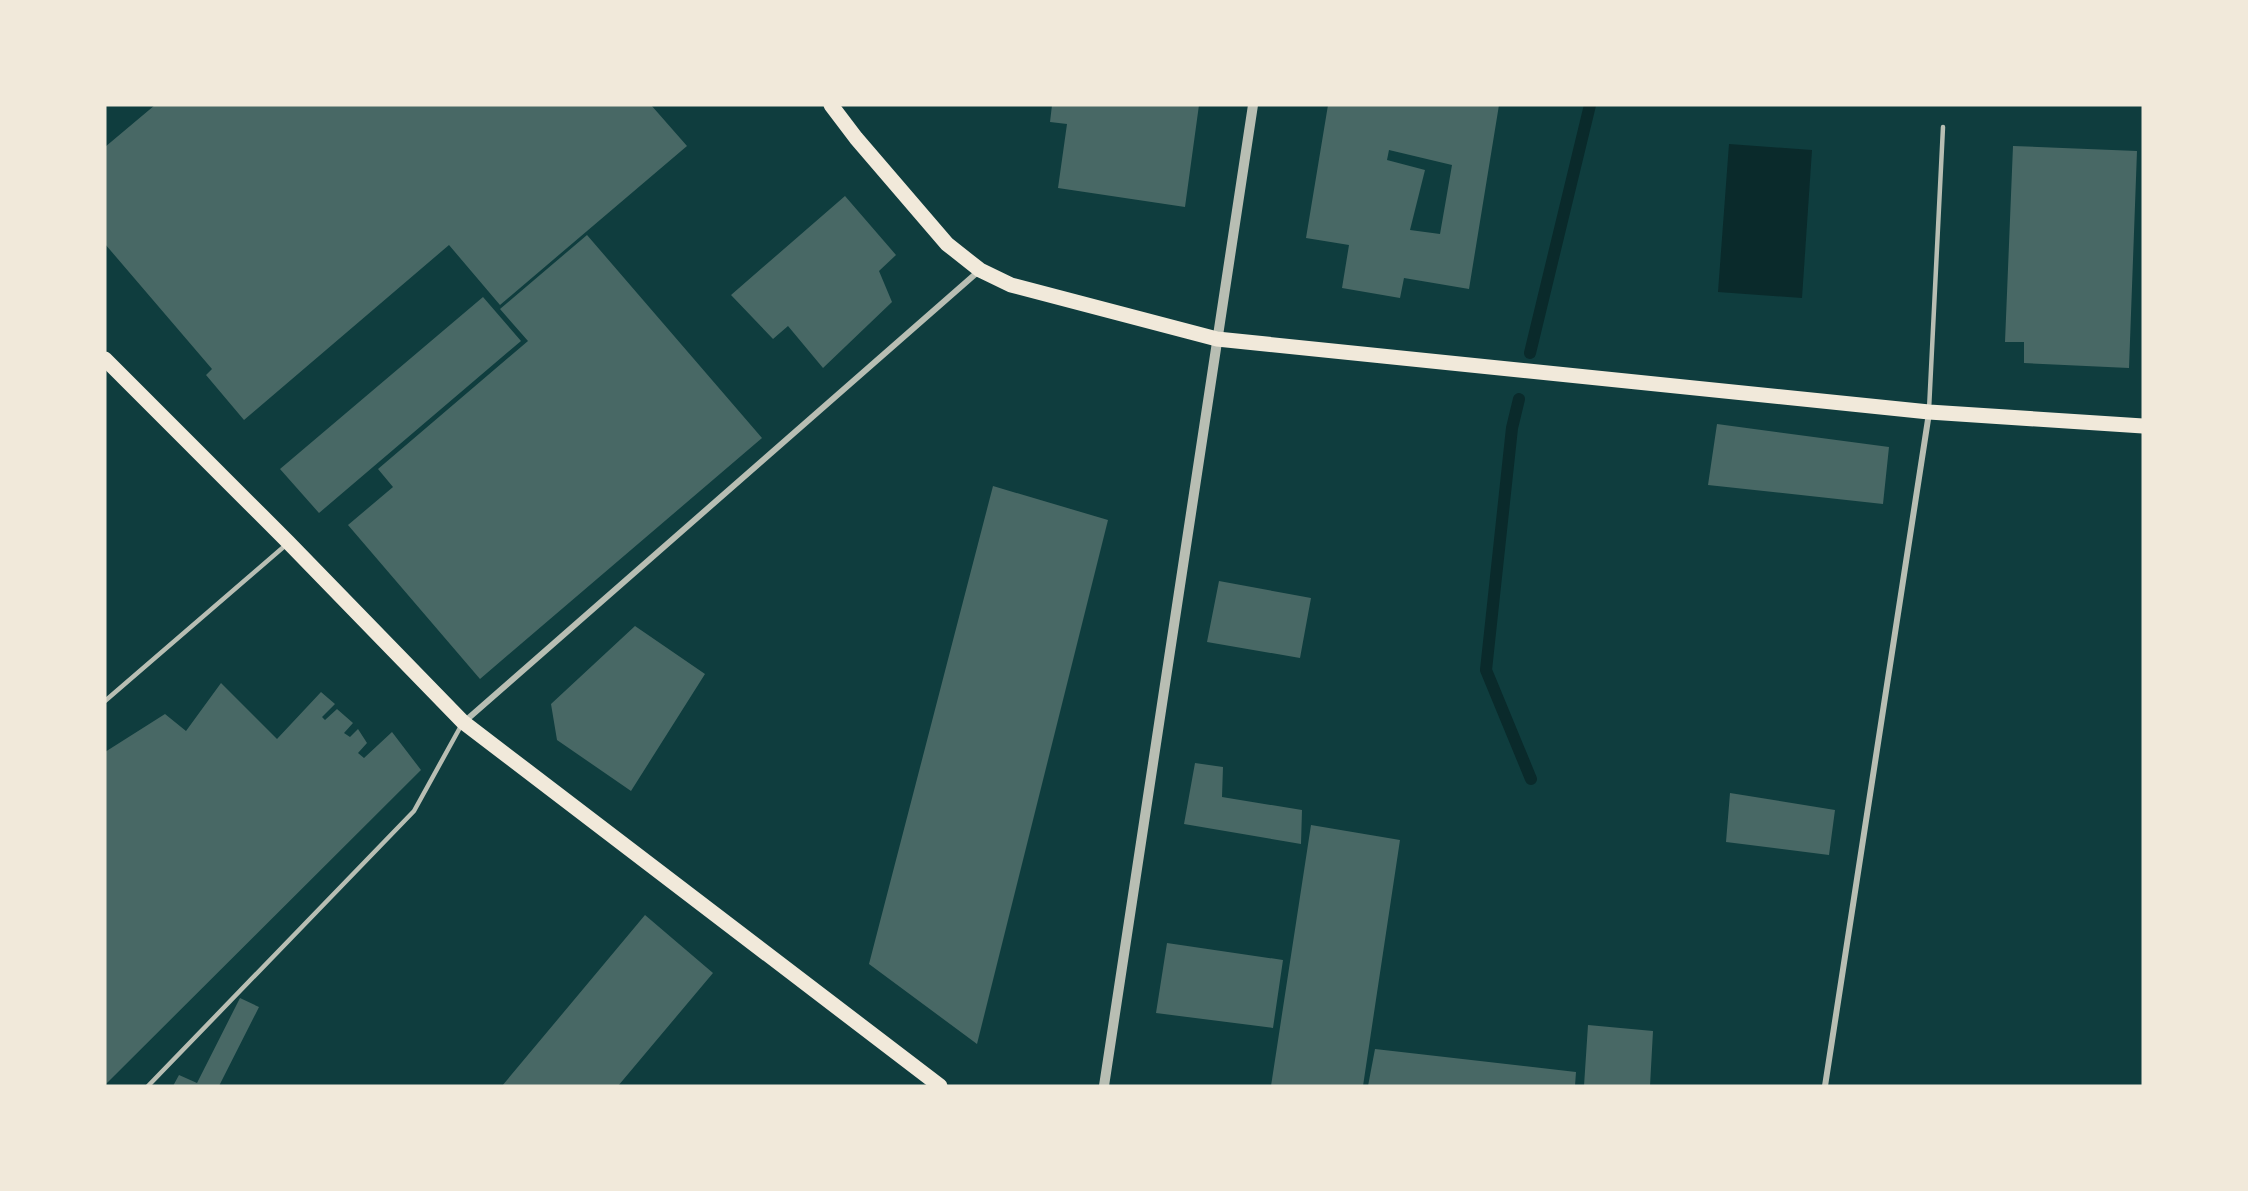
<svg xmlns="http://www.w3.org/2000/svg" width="2248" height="1191" font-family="'PT Serif',serif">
  <rect width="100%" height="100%" fill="#0f3d3e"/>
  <path fill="#0a2a2b" d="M1729,144L1812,150L1802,298L1718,292Z"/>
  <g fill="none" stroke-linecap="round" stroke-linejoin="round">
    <path stroke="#0a2a2b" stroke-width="12" d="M1530,353L1590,105
      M1519,399L1512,428L1486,670L1531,779"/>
  </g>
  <path fill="#486865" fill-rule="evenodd" d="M155,105H651L687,146L500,305L449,245L244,420L206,375L212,369L105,244V147Z
    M1052,105H1199L1185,207L1058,188L1067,124L1050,122Z
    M1328,105H1499L1469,289L1404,278L1400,298L1342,288L1349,245L1306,238ZM1389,150L1452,165L1440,234L1410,230L1425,170L1387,160Z
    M2013,146L2137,151L2129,368L2024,363V342H2005Z
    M845,196L896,255L879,271L892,302L823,368L788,326L773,339L731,295Z
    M587,235L762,438L480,679L348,525L393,487L378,469L528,341L500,309Z
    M483,297L521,341L319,513L280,469Z
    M1717,424L1889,447L1883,504L1708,485Z
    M993,486L1108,520L977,1044L869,964Z
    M1219,581L1311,598L1300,658L1207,642Z
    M635,626L705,674L631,791L557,740L551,704Z
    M221,683L277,739L321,692L335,704L322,717L325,720L337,709L353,723L344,733L350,737L358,729L367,743L358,753L364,758L392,732L421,770L105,1085V752L165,714L186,731Z
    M1195,763L1223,767L1222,797L1302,810L1301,844L1184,824Z
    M1730,793L1835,810L1829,855L1726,842Z
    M1311,825L1400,840L1363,1086H1271Z
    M645,915L713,973L618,1086H502Z
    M1167,943L1283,960L1273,1028L1156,1013Z
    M240,998L259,1007L219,1086H173L179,1075L197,1083Z
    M1588,1025L1653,1031L1650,1086H1584Z
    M1375,1049L1576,1072L1575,1086H1368Z"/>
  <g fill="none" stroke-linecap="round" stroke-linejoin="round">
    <path stroke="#b8beb3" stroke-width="4.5" d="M1929,410L1943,127
      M105,701L287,544
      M148,1086L414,811L462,724"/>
    <path stroke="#b8beb3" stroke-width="6" d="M464,722L980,270
      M1825,1086L1929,413"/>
    <path stroke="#b8beb3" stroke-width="10" d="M1104,1086L1253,105"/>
    <path stroke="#f1e9da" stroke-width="15" d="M831,105L856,138L947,244L980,270L1011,285L1217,339L1929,412L2143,426
      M105,359L288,542L463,722L940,1086"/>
  </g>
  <rect width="2248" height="1191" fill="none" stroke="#f1e9da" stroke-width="213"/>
</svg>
